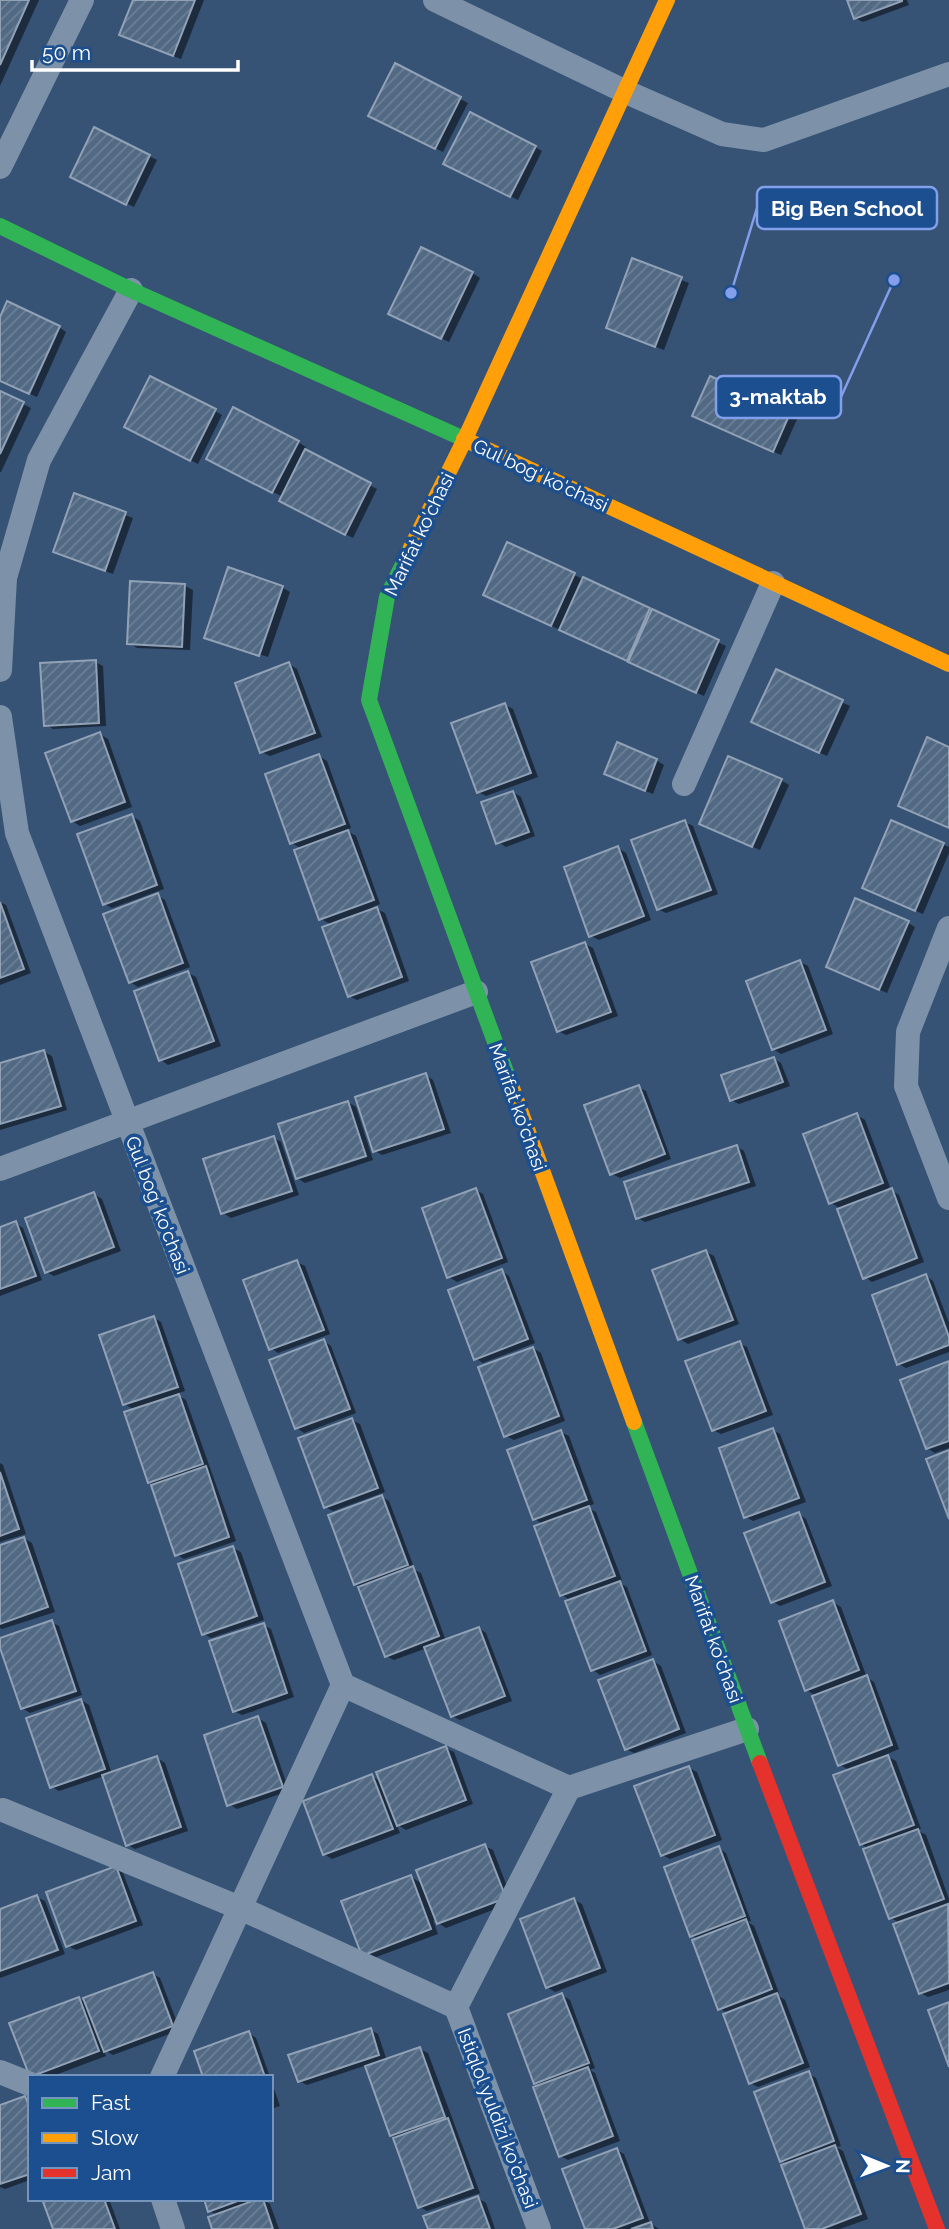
<svg xmlns="http://www.w3.org/2000/svg" width="949" height="2229" font-family="Raleway,sans-serif">
  <defs>
    <pattern id="building-hatch" width="6" height="6" patternUnits="userSpaceOnUse" patternTransform="scale(1.75)"><rect width="6" height="6" fill="#526984"/><path d="M-1 1l2-2M0 6l6-6M5 7l2-2" fill="none" stroke="#6c8096"/></pattern>
  </defs>
  <rect width="100%" height="100%" fill="#365274"/>
  <path fill="#0007" d="M0,0H39L0,86Z
    M134,0H204L181,59L129,39Z
    M849,0H907L909,5L863,22L855,18Z
    M396,66L468,103L443,152L378,119Z
    M535,147L542,151L518,200L453,167Z
    M149,156L157,160L134,207L80,181Z
    M633,260L689,283L664,350L615,331Z
    M472,273L480,278L449,342L398,317Z
    M0,321L59,327L66,332L37,397L0,380Z
    M711,378L798,417L781,455L702,420Z
    M0,393L31,408L1,472H0Z
    M215,411L222,415L198,464L133,431Z
    M298,442L306,447L304,451L377,489L353,538L288,505L283,497L216,463Z
    M75,496L133,518L113,574L55,552Z
    M574,575L726,646L704,696L493,599Z
    M185,586L193,590L190,650L137,648L129,643Z
    M282,587L290,592L268,657L206,637Z
    M95,662L103,666L106,726L53,729L46,724Z
    M289,664L297,669L322,737L270,756L262,752Z
    M776,672L850,706L827,756L761,726Z
    M505,705L513,709L538,777L486,796L478,792Z
    M100,734L108,739L132,807L80,826L72,821Z
    M319,756L327,761L351,828L346,830L356,836L380,904L373,907L385,913L409,981L357,1000L349,996L332,925L321,919L302,849L292,843Z
    M656,760L664,765L653,794L613,778Z
    M781,780L789,785L760,850L709,828Z
    M513,792L521,797L535,836L506,847L498,842Z
    M132,816L140,821L164,889L112,908L104,904Z
    M685,822L693,826L718,894L666,913L658,909Z
    M892,822L949,847V853L923,914L872,892Z
    M618,848L626,853L651,920L599,940L591,936Z
    M157,895L165,900L190,967L138,987L130,982Z
    M0,902L6,905L31,973L0,985Z
    M908,923L915,927L887,993L835,970Z
    M585,944L593,948L618,1016L566,1035L558,1031Z
    M800,962L808,966L833,1034L781,1054L773,1049Z
    M188,973L196,977L221,1046L168,1065L161,1060Z
    M44,1052L52,1056L67,1110L0,1130V1065Z
    M774,1059L781,1063L790,1086L739,1104L731,1100Z
    M426,1075L433,1080L451,1133L382,1155L375,1151Z
    M638,1087L646,1091L671,1159L620,1178L612,1174Z
    M348,1102L356,1107L373,1160L305,1183L297,1178Z
    M857,1115L865,1120L890,1187L888,1188L899,1195L924,1262L872,1282L865,1277L841,1209L830,1202Z
    M274,1138L281,1142L299,1195L231,1218L223,1213Z
    M736,1146L744,1151L756,1186L645,1222L638,1218Z
    M476,1190L483,1194L508,1262L457,1282L449,1277Z
    M94,1194L102,1199L121,1251L54,1276L46,1272Z
    M15,1223L23,1228L42,1280L0,1296V1229Z
    M706,1252L714,1256L739,1324L688,1344L680,1339Z
    M297,1262L305,1266L330,1334L278,1353L271,1348Z
    M502,1271L509,1276L535,1343L483,1363L475,1358Z
    M926,1276L933,1281L949,1323V1352L906,1368L899,1364Z
    M154,1318L161,1322L185,1391L176,1394L186,1400L236,1541L184,1559L176,1554L152,1484L150,1482L135,1410L124,1404Z
    M324,1341L331,1346L356,1413L304,1433L297,1428Z
    M739,1343L747,1347L773,1415L721,1434L713,1430Z
    M533,1348L541,1353L565,1421L514,1440L506,1436Z
    M949,1363V1448L935,1453L927,1448Z
    M352,1420L360,1424L385,1492L333,1511L325,1507Z
    M773,1430L780,1434L806,1502L753,1521L746,1517Z
    M561,1432L569,1436L594,1504L586,1507L596,1512L622,1580L618,1582L627,1587L652,1655L600,1675L593,1670L571,1601L562,1595L544,1525L535,1519Z
    M0,1463L3,1465L26,1534L0,1542Z
    M382,1497L389,1501L415,1570L421,1573L446,1641L479,1628L486,1633L512,1701L460,1720L452,1716L427,1648L394,1660L386,1656L360,1587L355,1584Z
    M799,1514L806,1519L832,1586L780,1606L772,1601Z
    M24,1538L32,1543L55,1612L2,1629L0,1628V1547Z
    M233,1548L241,1552L264,1620L211,1638L204,1634Z
    M833,1602L841,1607L866,1675H863L874,1682L899,1749L885,1755L896,1761L921,1829L917,1830L926,1835L949,1899V1904L946,1905L949,1907V1990L928,1997L921,1993L900,1923L891,1918L869,1849L861,1844L851,1771L840,1765L817,1696L806,1690Z
    M51,1622L59,1626L82,1695L30,1713L22,1708L0,1640Z
    M263,1625L271,1629L294,1697L242,1715L234,1711Z
    M653,1661L661,1666L686,1733L634,1753L626,1749Z
    M81,1700L89,1705L112,1774L157,1758L165,1763L188,1831L135,1849L128,1845L104,1776L59,1791L52,1787Z
    M258,1718L266,1723L289,1791L237,1809L229,1804Z
    M446,1748L454,1752L473,1804L406,1830L396,1824L400,1833L332,1859L324,1854L372,1776L382,1782Z
    M689,1768L697,1772L722,1840L670,1859L662,1855Z
    M485,1846L493,1850L513,1902L446,1928L433,1920L438,1934L371,1959L363,1954L411,1877L423,1884Z
    M719,1848L726,1853L751,1921L748,1922L754,1926L779,1993L776,1994L785,2000L810,2067L758,2087L750,2083L729,2014L719,2008L698,1939L692,1936Z
    M116,1868L123,1873L143,1925L76,1950L68,1946Z
    M37,1897L45,1901L65,1954L0,1978V1911Z
    M574,1900L582,1904L607,1972L555,1992L547,1987Z
    M153,1974L160,1978L180,2030L113,2055L104,2050L106,2056L50,2077H32L79,1999L87,2003Z
    M562,1995L570,2000L595,2068L590,2070L595,2073L620,2141L568,2160L560,2156L541,2086L535,2083Z
    M371,2030L378,2034L387,2061L420,2049L428,2053L480,2193L427,2211L420,2207L367,2065L307,2085L299,2081Z
    M249,2033L256,2038L270,2077H205Z
    M808,2073L816,2078L841,2146L836,2147L843,2151L868,2219L840,2229H806L788,2164L781,2161Z
    M271,2080L280,2106L271,2109Z
    M25,2098L30,2101V2180L5,2189L0,2187V2107Z
    M617,2150L624,2154L650,2223L659,2229H587Z
    M478,2198L486,2203L495,2229H430Z
    M44,2199H109L120,2229H55Z
    M205,2199H262L270,2204L279,2229H214L218,2215L209,2211Z"/>
  <path fill="url(#building-hatch)" stroke="#92a2b6" stroke-width="2" d="M0,0H29L0,65Z
    M133,0H195L173,56L119,35Z
    M847,0H902V1L854,19Z
    M395,63L461,97L435,149L368,116Z
    M470,112L536,146L510,197L443,164Z
    M94,127L150,155L126,205L70,177Z
    M421,247L473,272L441,339L388,314Z
    M632,258L682,277L655,347L606,328Z
    M7,301L60,326L29,394L0,381V317Z
    M150,376L216,409L190,461L124,427Z
    M710,376L791,411L773,452L692,416Z
    M0,391L24,402L0,454Z
    M233,407L299,441L272,493L206,459Z
    M305,449L371,483L345,535L279,501Z
    M74,493L126,512L105,571L53,552Z
    M507,542L575,573L551,626L483,595Z
    M228,567L283,586L259,656L204,638Z
    M583,577L650,608L627,661L559,630Z
    M130,581L185,584L182,647L127,644Z
    M652,609L719,640L696,693L628,662Z
    M96,660L99,723L44,726L40,663Z
    M289,662L315,733L260,753L235,683Z
    M776,669L843,700L819,753L751,722Z
    M505,703L531,773L477,793L451,723Z
    M100,732L125,802L71,822L45,753Z
    M927,737L949,747V828L898,806Z
    M617,742L657,759L645,791L604,774Z
    M319,754L345,824L290,844L265,774Z
    M728,756L782,779L752,847L699,824Z
    M513,791L529,832L496,844L481,802Z
    M132,814L157,885L103,905L77,834Z
    M685,820L711,890L657,910L631,840Z
    M891,820L944,843L915,911L862,888Z
    M348,830L374,900L319,920L294,850Z
    M618,846L644,916L589,937L564,867Z
    M158,893L183,963L129,983L103,914Z
    M855,898L909,921L879,990L826,967Z
    M0,902L24,969L0,978Z
    M377,907L402,977L348,997L322,927Z
    M585,942L611,1012L557,1032L531,962Z
    M800,960L826,1030L772,1050L746,981Z
    M188,971L214,1041L159,1061L134,991Z
    M44,1050L61,1106L0,1124V1063Z
    M774,1057L783,1082L730,1101L721,1075Z
    M426,1073L444,1129L373,1152L355,1097Z
    M639,1085L665,1154L610,1175L584,1105Z
    M348,1101L366,1156L296,1179L278,1124Z
    M857,1113L883,1183L829,1204L803,1134Z
    M274,1136L292,1191L221,1214L203,1159Z
    M737,1145L749,1182L636,1219L624,1182Z
    M476,1188L502,1258L447,1278L422,1208Z
    M892,1188L917,1258L863,1279L837,1209Z
    M94,1192L114,1247L45,1273L25,1218Z
    M16,1221L36,1276L0,1289V1227Z
    M706,1250L733,1320L678,1340L652,1270Z
    M297,1260L324,1330L269,1350L243,1280Z
    M502,1269L528,1339L474,1360L448,1290Z
    M926,1274L949,1337V1345L897,1365L872,1295Z
    M154,1316L178,1387L123,1405L99,1335Z
    M324,1339L350,1409L295,1429L269,1360Z
    M740,1341L766,1411L712,1431L685,1361Z
    M533,1347L559,1416L504,1437L478,1367Z
    M949,1361V1441L926,1449L900,1380Z
    M179,1394L203,1464L148,1483L124,1412Z
    M352,1418L378,1488L324,1508L298,1438Z
    M773,1428L799,1498L744,1518L719,1448Z
    M561,1430L587,1500L533,1520L507,1450Z
    M949,1450V1519L926,1459Z
    M206,1466L229,1537L175,1556L151,1485Z
    M0,1472L19,1529L0,1536Z
    M382,1495L408,1565L354,1585L328,1515Z
    M589,1506L615,1576L560,1596L534,1526Z
    M799,1512L825,1582L771,1603L744,1533Z
    M24,1537L48,1607L0,1624V1545Z
    M233,1546L257,1616L202,1635L178,1564Z
    M413,1566L439,1636L385,1657L358,1587Z
    M620,1581L646,1651L591,1671L565,1601Z
    M833,1600L859,1670L805,1691L779,1621Z
    M52,1620L76,1691L21,1709L0,1648V1638Z
    M264,1623L287,1693L233,1712L209,1641Z
    M479,1627L505,1696L451,1717L424,1647Z
    M653,1659L679,1729L625,1750L598,1680Z
    M867,1675L892,1745L838,1766L812,1696Z
    M81,1699L105,1769L50,1788L26,1718Z
    M258,1716L283,1787L227,1806L204,1735Z
    M446,1746L466,1800L397,1826L376,1772Z
    M888,1755L914,1825L860,1845L833,1775Z
    M157,1756L181,1827L126,1846L102,1775Z
    M689,1766L715,1835L661,1856L634,1786Z
    M372,1774L393,1829L323,1855L303,1801Z
    M918,1829L944,1899L889,1919L863,1849Z
    M485,1844L506,1898L437,1924L416,1870Z
    M719,1846L745,1916L690,1937L664,1867Z
    M116,1866L136,1921L66,1947L46,1892Z
    M411,1875L431,1929L362,1956L341,1901Z
    M37,1895L58,1950L0,1971V1909Z
    M574,1898L600,1968L546,1988L520,1919Z
    M948,1904L949,1983L919,1994L893,1924Z
    M746,1919L772,1989L718,2010L692,1940Z
    M153,1972L173,2026L104,2052L83,1998Z
    M562,1993L589,2063L534,2084L508,2014Z
    M777,1993L803,2063L749,2084L723,2014Z
    M79,1997L99,2051L30,2077L9,2023Z
    M949,2002V2067L928,2010Z
    M371,2028L379,2055L298,2082L288,2055Z
    M249,2031L265,2077H203L194,2051Z
    M420,2047L445,2117L390,2136L365,2066Z
    M588,2067L613,2136L559,2157L533,2087Z
    M809,2071L834,2141L780,2162L754,2092Z
    M25,2096L30,2109V2174L0,2184V2105Z
    M448,2118L473,2188L418,2208L393,2138Z
    M835,2145L861,2214L822,2229H805L781,2165Z
    M617,2148L643,2218L613,2229H585L562,2169Z
    M478,2196L490,2229H428L423,2216Z
    M42,2199H104L115,2229H53Z
    M204,2199H243L208,2212Z
    M258,2199H263L273,2229H212L208,2217Z
    M651,2222L653,2229H631Z"/>
  <g fill="none" stroke-linecap="round" stroke-linejoin="round">
    <path stroke="#7d92a8" stroke-width="24" d="M435,0L624,91L722,134L764,140L949,74
      M0,167L82,0
      M0,670L5,578L39,460L131,290
      M0,717L17,833L343,1685
      M684,784L773,583
      M949,928L908,1032L906,1086L949,1198
      M0,1169L476,992
      M343,1685L569,1788L747,1729
      M3,1810L240,1908L456,2007
      M456,2007L569,1788
      M456,2007L539,2229
      M0,2072L30,2084
      M162,2077L343,1685
      M163,2199L173,2229"/>
    <path stroke="#30b455" stroke-width="16" d="M0,226L131,290L464,439
      M411,548L387,597L369,700L509,1080
      M634,1422L760,1763"/>
    <path stroke="#ff9f0a" stroke-width="16" d="M464,439L949,664
      M411,548L465,439L667,0
      M509,1080L634,1422"/>
    <path stroke="#e5322d" stroke-width="16" d="M760,1763L937,2229"/>
  </g>
  <g text-anchor="middle" dominant-baseline="central" stroke-width="7" stroke-linejoin="round" paint-order="stroke">
    <g font-size="19" fill="#fff" stroke="#1b4f8f">
      <text transform="translate(541 475) rotate(25)">Gul bog' ko'chasi</text>
      <text transform="translate(419 534) rotate(-64)">Marifat ko'chasi</text>
      <text transform="translate(518 1107) rotate(70)">Marifat ko'chasi</text>
      <text transform="translate(158 1205) rotate(69)">Gul bog' ko'chasi</text>
      <text transform="translate(714 1639) rotate(70)">Marifat ko'chasi</text>
      <text transform="translate(498 2118) rotate(69)">Istiqlol yuldizi ko'chasi</text>
    </g>
  </g>
  <path fill="none" stroke="#839eea" stroke-width="2.5" d="M731 293L757 208M894 280L841 397"/>
  <g fill="#839eea" stroke="#1b4f8f" stroke-width="2.5">
    <circle cx="731" cy="293" r="7"/>
    <circle cx="894" cy="280" r="7"/>
  </g>
  <g fill="#1b4f8f" stroke="#839eea" stroke-width="2.5">
    <rect x="757" y="187" width="180" height="42" rx="7"/>
    <rect x="716" y="376" width="125" height="42" rx="7"/>
  </g>
  <g font-size="21" text-anchor="middle" font-weight="bold" fill="#fff">
    <text x="847" y="216">Big Ben School</text>
    <text x="778" y="404">3-maktab</text>
  </g>
  <rect x="28" y="2075" width="245" height="126" fill="#1b4f8f" stroke="#7695bc" stroke-width="2"/>
  <rect x="42" y="2098" width="35" height="10" fill="#30b455" stroke="#7695bc" stroke-width="2"/>
  <text x="91" y="2110" font-size="21" fill="#ffffff">Fast</text>
  <rect x="42" y="2133" width="35" height="10" fill="#ff9f0a" stroke="#7695bc" stroke-width="2"/>
  <text x="91" y="2145" font-size="21" fill="#ffffff">Slow</text>
  <rect x="42" y="2168" width="35" height="10" fill="#e5322d" stroke="#7695bc" stroke-width="2"/>
  <text x="91" y="2180" font-size="21" fill="#ffffff">Jam</text>
  <g transform="translate(886 2166) rotate(91)" stroke="#1b4f8f" stroke-width="5" paint-order="stroke">
  <path d="M0-5L12 26L0 18L-12 26Z" fill="#ffffff"/>
  <text y="-10" font-size="19" font-weight="bold" text-anchor="middle" fill="#ffffff">N</text>
  </g>
  <path d="M32 60v10h206v-10" fill="none" stroke="#ffffff" stroke-width="3.5"/>
  <text x="42" y="60" font-size="21" fill="#ffffff" stroke="#1b4f8f" stroke-width="5" paint-order="stroke">50 m</text>
</svg>
